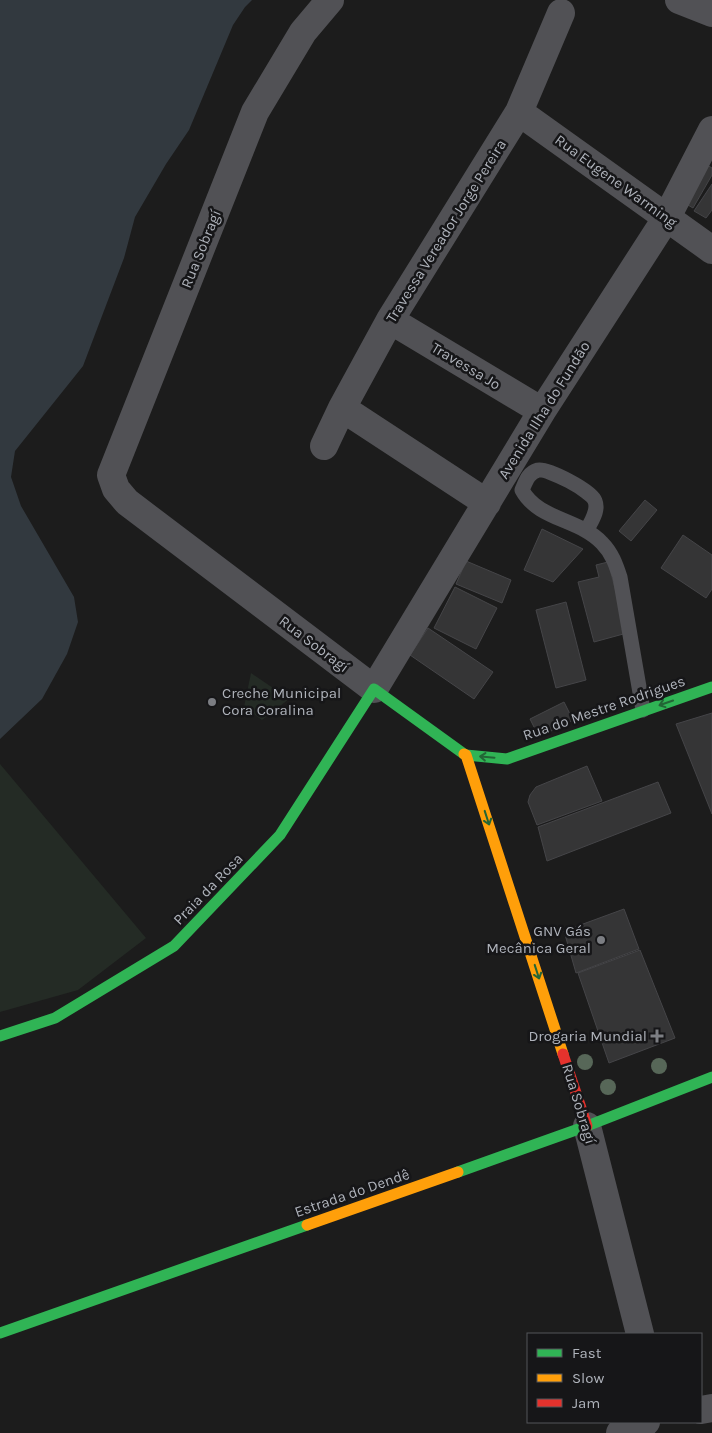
<svg xmlns="http://www.w3.org/2000/svg" width="712" height="1433" font-family="Karla,sans-serif">
  <rect width="100%" height="100%" fill="#1c1c1c"/>
  <path fill="#242b25" d="M251,673L289,699L262,720L244,707Z
    M0,764L146,938L78,990L0,1012Z"/>
  <path fill="#32393f" d="M0,0H252L245,7L233,25L189,130L166,164L135,217L124,258L83,366L15,451L11,477L21,506L74,597L78,622L67,654L42,699L0,739Z"/>
  <path fill="#353536" stroke="#454548" d="M704,163L712,168V175L693,208L681,201Z
    M712,184V210L706,218L694,211Z
    M645,500L657,510L631,541L619,531Z
    M542,529L583,549L553,582L524,570Z
    M683,535L712,555V589L706,598L661,568Z
    M466,561L511,580L502,603L456,584Z
    M608,562L627,633L594,642L578,582L599,577L596,565Z
    M455,587L497,608L476,649L434,628Z
    M566,602L586,680L556,688L536,610Z
    M428,628L493,672L474,699L410,655Z
    M564,702L573,720L539,737L530,719Z
    M712,713V814L676,724Z
    M587,766L602,801L537,825L528,802L530,795L536,787Z
    M658,782L671,813L547,861L538,827Z
    M624,909L639,949L576,973L564,931Z
    M640,950L675,1038L609,1063L578,973Z"/>
  <g fill="none" stroke-linecap="round" stroke-linejoin="round">
    <path stroke="#515155" stroke-width="15" d="M587,530C591,521 599,511 595,501C592,491 548,468 538,470C528,473 526,481 522,490C538,520 580,519 602,543C612,553 616,565 620,577L643,710"/>
    <path stroke="#515155" stroke-width="28" d="M330,0L303,32L255,112L111,475L116,489L127,502L374,689L542,411L667,217L712,130
      M679,0L712,13
      M519,112L712,250
      M390,320L542,411
      M342,408L487,503
      M324,446L342,408L390,320L519,112L561,13
      M587,1126L640,1334
      M701,1410L712,1408
      M620,1433L646,1422"/>
    <path stroke="#30b455" stroke-width="11" d="M466,755L507,759L712,687
      M0,1036L55,1018L174,946L280,835L374,689L464,754
      M458,1172L587,1126L712,1077
      M0,1333L307,1225"/>
    <path stroke="#ff9f0a" stroke-width="11" d="M464,754L466,755L563,1054
      M307,1225L458,1172"/>
    <path stroke="#e5322d" stroke-width="11" d="M563,1054L587,1126"/>
  </g>
  <g fill="#576758">
    <circle cx="585" cy="1062" r="8"/>
    <circle cx="659" cy="1066" r="8"/>
    <circle cx="608" cy="1087" r="8"/>
  </g>
  <defs><path id="oneway-shaft" d="M-6 0H5M1.5-3L5.5 0L1.5 3" fill="none" stroke-width="1.6" stroke-linecap="round" stroke-linejoin="round" transform="scale(1.25)"/></defs>
  <g stroke="#236536">
    <use href="#oneway-shaft" transform="translate(666 703) rotate(161)"/>
    <use href="#oneway-shaft" transform="translate(487 757) rotate(-175)"/>
    <use href="#oneway-shaft" transform="translate(487 818) rotate(72)"/>
    <use href="#oneway-shaft" transform="translate(537 972) rotate(72)"/>
  </g>
  <g fill="#7c7e83" stroke="#161618" stroke-width="2">
    <circle cx="212" cy="702" r="5"/>
    <circle cx="601" cy="940" r="5"/>
    <path d="M654.5 1028.5h5v5h5v5h-5v5h-5v-5h-5v-5h5z"/>
  </g>
  <g text-anchor="middle" dominant-baseline="central" stroke-width="5" stroke-linejoin="round" paint-order="stroke">
    <g font-size="15" fill="#afb3bb" stroke="#161618">
      <text transform="translate(616 181) rotate(36)">Rua Eugene Warming</text>
      <text transform="translate(446 231) rotate(-58)">Travessa Vereador Jorge Pereira</text>
      <text transform="translate(201 249) rotate(-68)">Rua Sobragí</text>
      <text transform="translate(466 366) rotate(31)">Travessa Jo</text>
      <text transform="translate(544 410) rotate(-58)">Avenida Ilha do Fundão</text>
      <text transform="translate(314 644) rotate(37)">Rua Sobragí</text>
      <text transform="translate(604 708) rotate(-19)">Rua do Mestre Rodrigues</text>
      <text transform="translate(208 889) rotate(-46)">Praia da Rosa</text>
      <text transform="translate(579 1104) rotate(73)">Rua Sobragí</text>
      <text transform="translate(352 1193) rotate(-19)">Estrada do Dendê</text>
    </g>
    <g font-size="15" fill="#afb3bb" stroke="#161618" text-anchor="end">
      <text x="222" y="693" text-anchor="start">Creche Municipal<tspan x="222" dy="17">Cora Coralina</tspan></text>
      <text x="591" y="931">GNV Gás<tspan x="591" dy="17">Mecânica Geral</tspan></text>
      <text x="647" y="1036">Drogaria Mundial</text>
    </g>
  </g>
  <rect x="527" y="1333" width="175" height="90" fill="#161618" stroke="#535559"/>
  <rect x="537" y="1349" width="25" height="8" fill="#30b455" stroke="#535559"/>
  <text x="572" y="1358" font-size="15" fill="#afb3bb">Fast</text>
  <rect x="537" y="1374" width="25" height="8" fill="#ff9f0a" stroke="#535559"/>
  <text x="572" y="1383" font-size="15" fill="#afb3bb">Slow</text>
  <rect x="537" y="1399" width="25" height="8" fill="#e5322d" stroke="#535559"/>
  <text x="572" y="1408" font-size="15" fill="#afb3bb">Jam</text>
</svg>
